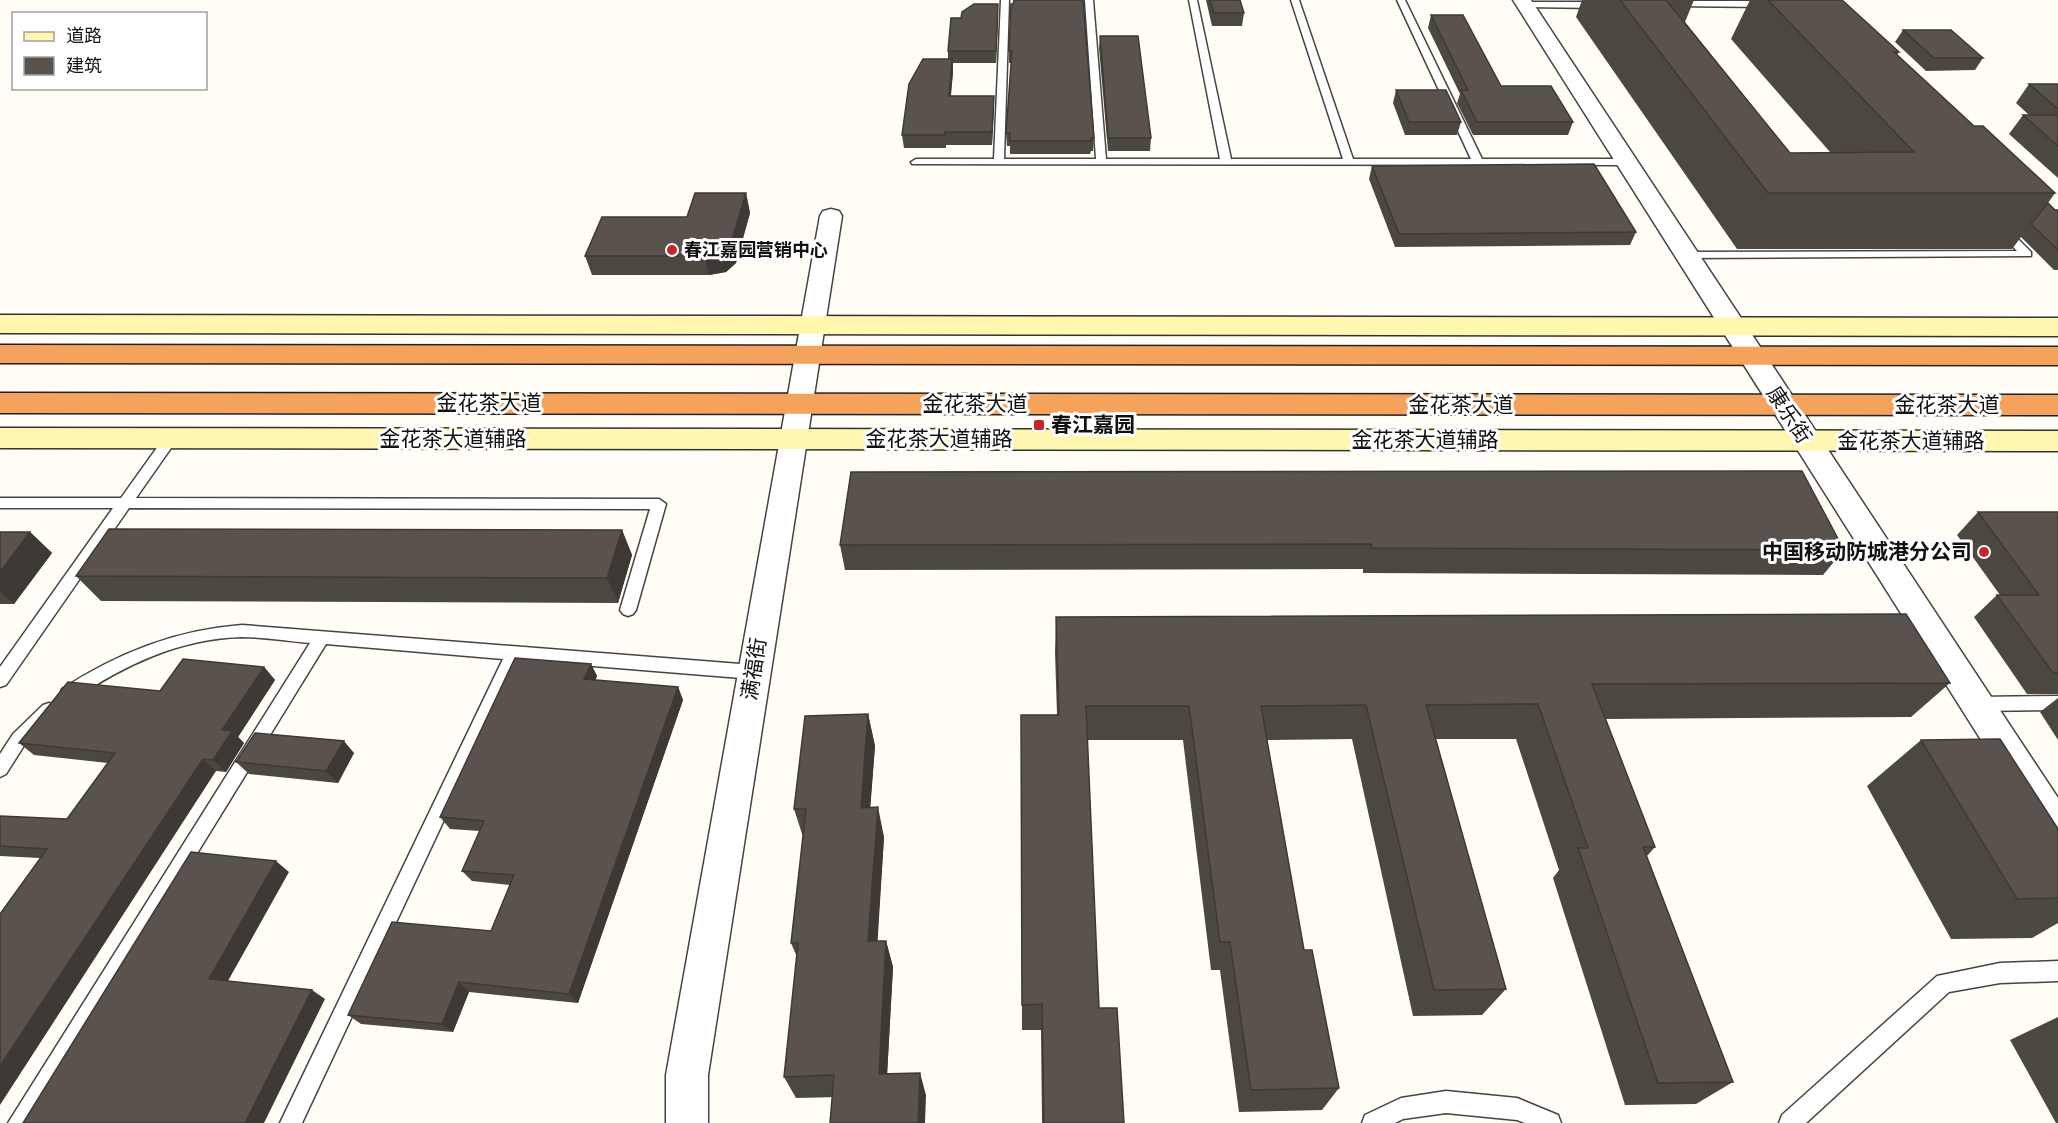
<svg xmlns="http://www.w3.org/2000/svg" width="2058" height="1123" font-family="'Times New Roman','Noto Sans SC',serif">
  <rect width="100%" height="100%" fill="#fffdf5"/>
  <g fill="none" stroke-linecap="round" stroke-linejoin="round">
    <g stroke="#444" stroke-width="3">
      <path id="lane" d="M1001,0H1009L1004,159H1096L1085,0H1093L1106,159H1220L1189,0H1197L1231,159H1343L1291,0H1299L1353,159H1471L1397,0H1405L1482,159H1625L1630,162L1625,165L912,164L911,162L916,159H994Z
        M1674,1H1767L1771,4L1767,7L1671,6L1670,4Z
        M1524,2H1599L1603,5L1599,8L1521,7L1520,5Z
        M2002,226L2006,227L2031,252V256L1686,258L1680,255L1686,252L2017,251L1996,229Z
        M171,433L178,438L136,498L659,499L666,504L636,610L633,614L628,616L623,614L620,610L650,509L129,508L6,685L0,687V667L113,508H0V498H121L166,435Z
        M242,625L753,665L759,667L761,672L759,677L753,679L519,660L302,1123H280L503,659L326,644L31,1123H8L310,643C287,641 263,637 241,637C179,639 124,665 74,699L68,701L62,699L60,694L62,689C118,653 175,630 242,625Z
        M2058,696V710L1977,711L1971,709L1969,704L1971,699L1977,697Z
        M49,703L55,705L57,710L55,715L25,744L6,774L0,777V754L13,734L43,705Z
        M2058,961V981L2000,983L1949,992L1806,1123H1779L1782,1115L1937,976L2000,963Z
        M1446,1091L1517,1098L1558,1115L1561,1123H1525L1517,1120L1446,1113L1403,1119L1395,1123H1362L1365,1115L1401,1098Z"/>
    </g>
    <g stroke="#444" stroke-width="3">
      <path id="street" d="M1513,0H1531L2058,798V846L2045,841Z
        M831,209L839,211L842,216L708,1075V1123H666V1075L820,216L823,211Z"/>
    </g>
    <g stroke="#333" stroke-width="3">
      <path id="secondary" d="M0,315L2058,318V336L0,333Z
        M0,428L2058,431V451L0,448Z"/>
    </g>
    <g stroke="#222" stroke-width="3">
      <path id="highway" d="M0,345L2058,347V365L0,363Z
        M0,393L2058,395V415L0,413Z"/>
    </g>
    <use href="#lane" fill="#fff" fill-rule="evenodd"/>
    <use href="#street" fill="#fff" fill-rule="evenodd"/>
    <use href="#secondary" fill="#fff6b0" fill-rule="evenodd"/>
    <use href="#highway" fill="#f5a25d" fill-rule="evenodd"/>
  </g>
  <path fill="#4d4742" d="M1206,0H1240L1244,13L1242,26H1212Z
    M1582,0H1694L1685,22L1790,153L1830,152L1731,39L1750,0H1842L1899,52L1897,55L1974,126L2055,193L2048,203L2055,210H2058V270H2054L2021,237L2012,249H1737L1576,17Z
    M1011,4L1094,138L1093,151H1091L1090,154H1010V146H1007L1006,133L1011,63H1009V51Z
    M1431,15L1501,86L1573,122L1568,135H1473L1457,103L1460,94L1428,28Z
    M998,16L996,63H953V72L951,96H994L992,145H946V148H904L902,135L948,59V51Z
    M1903,30L1983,58L1975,70L1926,71L1895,42Z
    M1100,36L1151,138L1150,151H1108L1099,48Z
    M2029,84H2058V178L2009,134L2023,115H2029L2016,103Z
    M1396,90L1461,122L1457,135H1405L1393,103Z
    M1372,166L1636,232L1630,245L1395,247L1369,179Z
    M746,193L750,213L736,263L726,272L709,275H592L585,256L687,217Z
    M851,472L1844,550L1823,575L1363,573V569L845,570L840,545Z
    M1978,512H2058V694H2027L1974,617L1997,595H2000L1957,535Z
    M622,530L632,555L618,603L101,601L76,576Z
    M0,532H30L52,553L14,604H0Z
    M1056,617L1950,683L1911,717L1605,719L1655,847L1647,856L1733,1082L1696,1104L1625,1105L1553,878L1559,870L1516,739H1436L1506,989L1482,1015L1413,1016L1352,739L1267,740L1304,950L1339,1088L1322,1110L1239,1112L1220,970H1211L1183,740H1087L1099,1008L1124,1123H1042L1041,1030H1022L1021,715H1057L1055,652Z
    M591,664L597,676L595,680L678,687L683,700L578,1003L469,992L453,1032L361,1024L348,1015L491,931L510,885L472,881L462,871L480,831L450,829L440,817Z
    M264,667L275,680L238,737L244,743L226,772L216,771L40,858L0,856V816L67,819L108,763L34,755L19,743L160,691Z
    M2058,698V740L2040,712Z
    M868,714L875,746L870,807L884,837L877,941H886L893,967L887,1074L926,1095L796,1098L784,1077L797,957L791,943L803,837L794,809Z
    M1921,740L2058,829V923L2032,938L1951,939L1867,786Z
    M354,753L338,783L249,774L236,762Z
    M2058,1017V1123H2056L2010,1040Z"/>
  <path fill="#3f3936" d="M998,4V16L996,63V51Z
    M952,59L953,72L949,109V96Z
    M994,96V109L992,145V132Z
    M746,193L750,213L736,263L726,272L709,275L704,256Z
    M622,530L632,555L618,603L607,578Z
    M30,532L52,553L14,604L0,592V572Z
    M591,664L597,676L591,692L584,679Z
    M264,667L275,680L238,737L244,743L226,772L213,760L222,730Z
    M678,687L683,700L578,1003L569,994Z
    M868,714L875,746L868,838L861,808Z
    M344,741L354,753L338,783L326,771Z
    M203,759L216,771L0,1105V1066Z
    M878,807L884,837L876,967L868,941Z
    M276,861L289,872L224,988L209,979Z
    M886,941L893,967L886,1095L879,1074Z
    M459,982L469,992L453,1032L442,1024Z
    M312,990L325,999L264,1123H245Z
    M920,1073L926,1095L925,1123H918Z"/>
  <path fill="#5a524d" stroke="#3f3936" stroke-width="1.5" d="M1014,0H1083L1094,138H1091V141H1010V133H1006L1012,51H1009L1011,4H1013Z
    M1210,0H1240L1244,13H1214Z
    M1620,0H1666L1790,153L1914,152L1768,0H1842L1899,52H1894L1974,126H1983L2055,193H1768Z
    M974,4H998L996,51H948L951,18H961L962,12Z
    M1431,15H1463L1501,86H1551L1573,122H1477L1461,90H1468Z
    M1903,30H1951L1983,58H1934Z
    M1100,36H1138L1151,138H1108Z
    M923,59H952L949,96H994L992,132H945V135H902L909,84Z
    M2029,84H2058V109Z
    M1396,90H1446L1461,122H1409Z
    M2023,115H2058V146Z
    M1594,164L1636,232L1399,234L1372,166Z
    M695,193H746L731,243L722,252L704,256H585L602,217H687Z
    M2048,203L2055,210H2058V250L2031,224Z
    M1802,471L1844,550L1372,548L1371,544L840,545L851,472Z
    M1978,512H2058V673H2053L1997,595H2039Z
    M109,529L622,530L607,578L76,576Z
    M0,532H30L0,572Z
    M1906,614L1950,683L1592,684L1655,847H1643L1733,1082L1658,1083L1578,848H1588L1538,704L1426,705L1506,989L1434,990L1366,705L1261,706L1304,950H1312L1339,1088L1251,1090L1230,942H1220L1189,706H1086L1099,1008H1117L1124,1123H1044L1042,1004L1022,1005L1021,715H1059L1056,617Z
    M515,658L591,664L584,679L678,687L569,994L459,982L442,1024L348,1015L392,922L491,931L514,875L462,871L484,821L440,817Z
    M183,659L264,667L222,730L232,731L213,760L203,759L0,1066V914L47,849L0,846V816L67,819L115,753L19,743L68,682L160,691Z
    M868,714L861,808L878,807L868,941H886L879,1074L920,1073L918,1123H830L834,1075L784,1077L798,943H791L806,809H794L805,716Z
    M255,733L344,741L326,771L236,762Z
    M2000,739L2058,829V898L2017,899L1921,740Z
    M191,852L276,861L209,979L312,990L245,1123H23Z"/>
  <g fill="#c4262e" stroke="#fff" stroke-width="2">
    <circle cx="672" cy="250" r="6"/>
    <rect x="1033" y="419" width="12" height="12" rx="3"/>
    <circle cx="1984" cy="552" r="6"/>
  </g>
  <g text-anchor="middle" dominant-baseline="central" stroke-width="6" stroke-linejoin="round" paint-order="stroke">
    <g font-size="18" font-weight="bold" fill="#111" stroke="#fff" text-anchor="start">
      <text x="684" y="250">春江嘉园营销中心</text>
    </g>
    <g font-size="21" fill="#111" stroke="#fff">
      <text x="489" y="403">金花茶大道</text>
      <text x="975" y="404">金花茶大道</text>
      <text x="1461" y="405">金花茶大道</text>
      <text x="1947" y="405">金花茶大道</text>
      <text transform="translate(1789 415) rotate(57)">康乐街</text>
      <text x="453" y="439">金花茶大道辅路</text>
      <text x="939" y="439">金花茶大道辅路</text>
      <text x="1425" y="440">金花茶大道辅路</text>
      <text x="1911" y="441">金花茶大道辅路</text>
      <text transform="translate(754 669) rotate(-81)">满福街</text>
    </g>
    <g font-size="21" font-weight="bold" fill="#111" stroke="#fff" text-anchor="start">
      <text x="1051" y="425">春江嘉园</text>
      <text x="1972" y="552" text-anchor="end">中国移动防城港分公司</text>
    </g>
  </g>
  <rect x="12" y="12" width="195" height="78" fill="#ffffff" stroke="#a0a0a0" stroke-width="1.5"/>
  <rect x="24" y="32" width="30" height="9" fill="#fff6b0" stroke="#a0a0a0" stroke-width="1.5"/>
  <text x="66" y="42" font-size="18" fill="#111111">道路</text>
  <rect x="24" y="57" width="30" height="18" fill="#5a524d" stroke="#a0a0a0" stroke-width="1.5"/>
  <text x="66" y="72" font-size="18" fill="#111111">建筑</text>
</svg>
